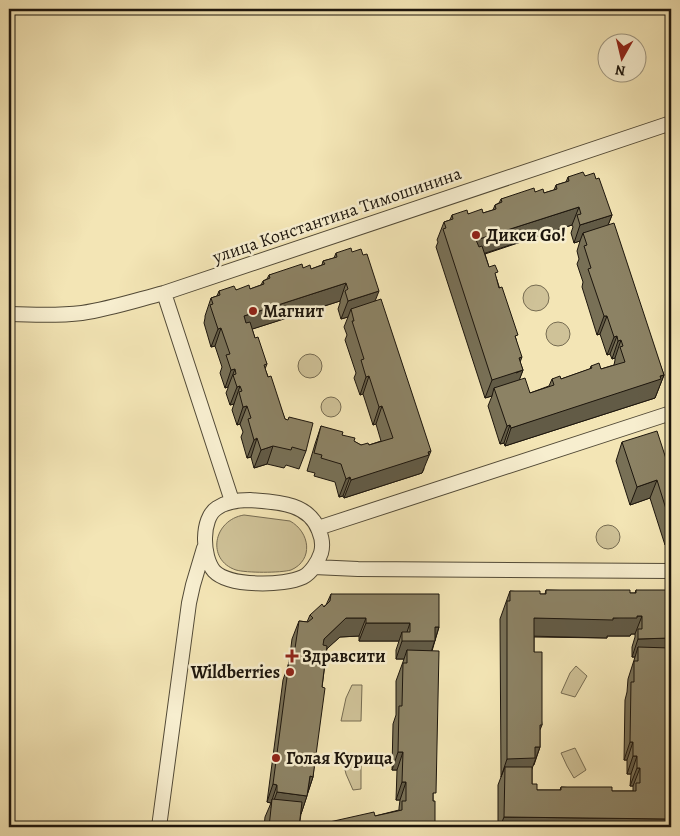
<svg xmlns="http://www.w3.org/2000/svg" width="680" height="836" font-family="Alegreya,serif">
  <rect width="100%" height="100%" fill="#f3e5b5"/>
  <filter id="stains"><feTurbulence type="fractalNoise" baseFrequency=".004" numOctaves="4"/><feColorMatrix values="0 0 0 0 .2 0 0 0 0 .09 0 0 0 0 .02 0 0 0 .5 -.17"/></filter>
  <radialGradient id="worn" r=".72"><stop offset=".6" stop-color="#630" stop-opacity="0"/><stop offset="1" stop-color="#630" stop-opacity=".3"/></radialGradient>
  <path fill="#cfc298" stroke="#766c52" d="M523 298a13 13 0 1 1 26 0a13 13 0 1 1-26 0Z
    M546 334a12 12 0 1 1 24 0a12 12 0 1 1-24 0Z
    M298 366a12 12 0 1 1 24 0a12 12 0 1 1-24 0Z
    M321 407a10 10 0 1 1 20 0a10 10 0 1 1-20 0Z
    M244,515L290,521C310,532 314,560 291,570C281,573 246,573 236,570C206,560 213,520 244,515Z
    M596 537a12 12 0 1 1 24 0a12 12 0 1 1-24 0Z
    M576,666L587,676L575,697L561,693L570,673Z
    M352,685H362L361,721H341L346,698Z
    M575,748L586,770L574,778L567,766L561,753Z
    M341,753L361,754V789L353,790L346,774Z"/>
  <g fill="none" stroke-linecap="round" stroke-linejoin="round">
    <g stroke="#524a37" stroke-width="16">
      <path id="minor" d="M164,293L232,501
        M9,314C33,315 58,316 82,313C110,309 137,300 164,293L671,123
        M250,500C275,502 309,502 319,531C322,538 323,546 321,553C318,562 311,573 303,577C284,586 229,587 214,571C202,557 201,518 217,508C227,501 239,500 250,500Z
        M318,528L671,413
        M314,567L358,569L671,571
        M159,827L189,603L193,585L204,548"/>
    </g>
    <use href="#minor" stroke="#f7eecf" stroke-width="14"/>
  </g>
  <path fill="#787056" stroke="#1d160d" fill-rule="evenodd" d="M585,176L596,179L612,215L608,225L664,375L655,398L505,446L504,443L500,444L488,406L492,396L485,398L436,247L438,242L437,240L444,222L450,220L452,215L483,213L493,210L495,205L499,203L501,199L535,192L544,193L554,190L556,185L566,182L568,177ZM572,225L573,227L571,233L574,243L580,241L577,251L579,259L577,264L583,282L582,287L597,335L600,334L607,355L610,354L612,359L615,358V360L614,365L601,369L591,366L590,369L561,379H552L549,386L530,393L519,380L523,370L520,362L516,339L496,277L489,267L485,254Z
    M336,253L375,301L424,469L422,473L344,498L343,496L339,497L335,482L314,476L315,473L307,471L315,444L321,426L342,435L361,445H369L381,441L376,424L373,425L363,394L360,395L354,378L356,373L345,340L347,335L344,327L348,317L341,319L338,309L340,303V301L252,329L255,338L267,364L265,369L285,419L306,451L299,469L286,465L284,468L267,464L254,468L251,457L247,458L241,437L243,432L240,424L237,425L232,410L234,404L230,405L226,393L228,388V387L225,388L220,373L222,367L215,346L211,347L204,323L205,318V316L211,298L217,296L219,291L250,289L261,285L263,281L267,279L269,275L303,268L311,269L322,265L323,261L334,258Z
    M622,442L670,471L671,470V543L665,545L650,498L630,505L616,461Z
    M546,590L630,593H635L636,590L666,603L670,638L667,648L668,819L665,827H498V785L501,777L500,619L510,591L540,594H545ZM631,634H635V637L632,647V657H635L628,679L627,692L625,700L624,760H627V774H631L630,786H633V791H612L561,787L560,790H537L532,784V767L533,765H534L540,747V730L542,725L534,652V637L607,638V636H630Z
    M331,594L439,627L432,651L433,800L435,827H324L325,823L375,816L399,810V808L400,800H396L397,770H392L393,724L396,715V681L404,659H396V650L399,641H359V636L340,637L327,648L322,687L313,777L301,814L299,827H264L265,817L271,803L267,802L283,680L289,662L292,639L299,621L307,622L310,615L326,605Z"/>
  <path fill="#625b46" stroke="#1d160d" d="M579,207L572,225L470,258L476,240Z
    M612,215L605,233H583L580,241L574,243L580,225Z
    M346,283L340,301L237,334L244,316Z
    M379,291L372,309H351L348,317L341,319L348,301Z
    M604,316H607L600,334L597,335Z
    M221,328L215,346L211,347L218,329Z
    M617,336L610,354L607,355L614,337Z
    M621,340L615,358L612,359L618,341Z
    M522,357L516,373L523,370L516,389L494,388L492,396L485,398L492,380L519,358Z
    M235,369L228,387L225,388L231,370Z
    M664,375L655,398L505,446L511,428Z
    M369,376L363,394L360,395L366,377Z
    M240,386L234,404L230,405L237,387Z
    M247,406L240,424L237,425L243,407Z
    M382,406L376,424L373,425L379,407Z
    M510,425L504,443L500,444L507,426Z
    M257,438L251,457L247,458L254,440Z
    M273,446L267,464L254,468L261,450Z
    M431,451L422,473L344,498L351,480Z
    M350,477L343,496L339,497L346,479Z
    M657,480L650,498L630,505L637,487Z
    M671,528V543L665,545Z
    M637,616H642L635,634H631L630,636H607V638L528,636L534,618H613Z
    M346,618H366L359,636L340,637L318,657L324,639Z
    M366,623H410L404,641L402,632L399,641H359Z
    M435,627H439L429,659L407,650L404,659H396L402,641Z
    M670,638L664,657L638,647L635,657H632L638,639Z
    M630,742H633L627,760H624Z
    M535,747H540L529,777L505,767L501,777L507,759Z
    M398,752H403L397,770H392Z
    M633,756H637L631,774H627Z
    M637,768H640L633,786H630Z
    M310,776L313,777L307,795Z
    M402,782H406L400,800H396Z
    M273,784L277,785L271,803L267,802Z
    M277,792L307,796L301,814L271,808Z
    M504,817L668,819L665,827H500Z"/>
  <path fill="#8c8264" stroke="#1d160d" d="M583,172L585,176L594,173L596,179L599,178L612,215L580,225L577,215L581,214L579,207L476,240L479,247L482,246L489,267L495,265L498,272L495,273L499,288L502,287L518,335L515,336L522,357L519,358L523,370L492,380L443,229L446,228L444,222L453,219L452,215L467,210L468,214L482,209L483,213L496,209L495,205L502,202L501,199L534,188L535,192L543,189L544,193L557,189L556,185L569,181L568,177Z
    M614,223L664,375L660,376L661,379L511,428L510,425L507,426L494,388L525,378L530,393L554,385L552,379L560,376L561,379L592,368L591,366L599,363L601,369L625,362L620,347L623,346L621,340L618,341L617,336L614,337L607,316H604L588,269L591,268L584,246L587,245L583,233Z
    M351,248L352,252L361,249L363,255L367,254L379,291L348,301L345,291L348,289L346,283L244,316L246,323L250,322L255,338L258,337L267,364L264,365L268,377L271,376L285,419L288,420L289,417L313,423L306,451L292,447L291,450L273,446L261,450L257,438L254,440L248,419L251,418L247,406L243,407L239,392L242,391L240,386L237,387L233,375L236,374L235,369L231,370L226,355L230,354L221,328L218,329L210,305L213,304L211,298L220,295L219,291L234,286L236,290L249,285L250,289L264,284L263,281L270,278L269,275L302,264L303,268L310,265L311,269L325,264L323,261L337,257L336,253Z
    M381,299L431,451L428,452L429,455L351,480L350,477L346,479L341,464L321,458L322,455L314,453L321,426L343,432L342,435L355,438L354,441L361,445L368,443L369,445L393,438L382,406L379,407L369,376L366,377L361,360L364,359L352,321H354L351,309Z
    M657,431L670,471L671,470V525L657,480L637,487L622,442Z
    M546,590H630V593H636V590H666V603H670V638L638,639V629H642V616H637V618H613V620L534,618V652H542V725H540V747H535V758L507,759V601H510V591H540V594H546Z
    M331,594H439V627H435V641H402V632H410V623H366V618H346L324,639L323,645L327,646L322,687L325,688L313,777L310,776L307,796L277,792V785L273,784L289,662H293L299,621L308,622L313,618L310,615L322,604L324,607L330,601Z
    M638,647L670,648L668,819L504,817L505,767H532V784H537V790H561V787H612V791H636V783H640V768H637V756H633V742H630L631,682H634V661H638Z
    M407,650L439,651L436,793H433V801H435V827H323H326L325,823L374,812L375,816L402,810V801H406V782H402L403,752H398L399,706H402L403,663H407Z
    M272,799L302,802L299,827H269Z"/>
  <g fill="#8f2418" stroke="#f7eecf" stroke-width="2">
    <circle cx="476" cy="235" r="5"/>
    <circle cx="253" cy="311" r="5"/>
    <path d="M289.5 648.5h5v5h5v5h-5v5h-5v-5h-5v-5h5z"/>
    <circle cx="290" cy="672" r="5"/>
    <circle cx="276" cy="758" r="5"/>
  </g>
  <g text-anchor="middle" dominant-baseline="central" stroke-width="5" stroke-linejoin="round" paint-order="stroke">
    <g font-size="18" fill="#1d160d" stroke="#f7eecf">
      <text transform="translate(337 215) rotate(-19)">улица Константина Тимошинина</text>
    </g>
    <g font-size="18" font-weight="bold" fill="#1d160d" stroke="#f7eecf" text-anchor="start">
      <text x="486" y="235">Дикси Go!</text>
      <text x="263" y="311">Магнит</text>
      <text x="302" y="656">Здравсити</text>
      <text x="280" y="672" text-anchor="end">Wildberries</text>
      <text x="286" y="758">Голая Курица</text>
    </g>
  </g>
  <rect width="680" height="836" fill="none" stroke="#f3e5b5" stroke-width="30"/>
  <rect x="10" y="10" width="660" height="816" fill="none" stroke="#1d160d" stroke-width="2.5"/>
  <rect x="15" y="15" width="650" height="806" fill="none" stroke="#1d160d"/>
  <g transform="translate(622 58) rotate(188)"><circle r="24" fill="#f7eecf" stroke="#a09881"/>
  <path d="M0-4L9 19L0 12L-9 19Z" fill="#8f2418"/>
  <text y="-8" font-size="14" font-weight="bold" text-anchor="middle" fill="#1d160d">N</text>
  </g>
  <rect width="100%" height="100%" filter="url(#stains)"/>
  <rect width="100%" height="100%" fill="url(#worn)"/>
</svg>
